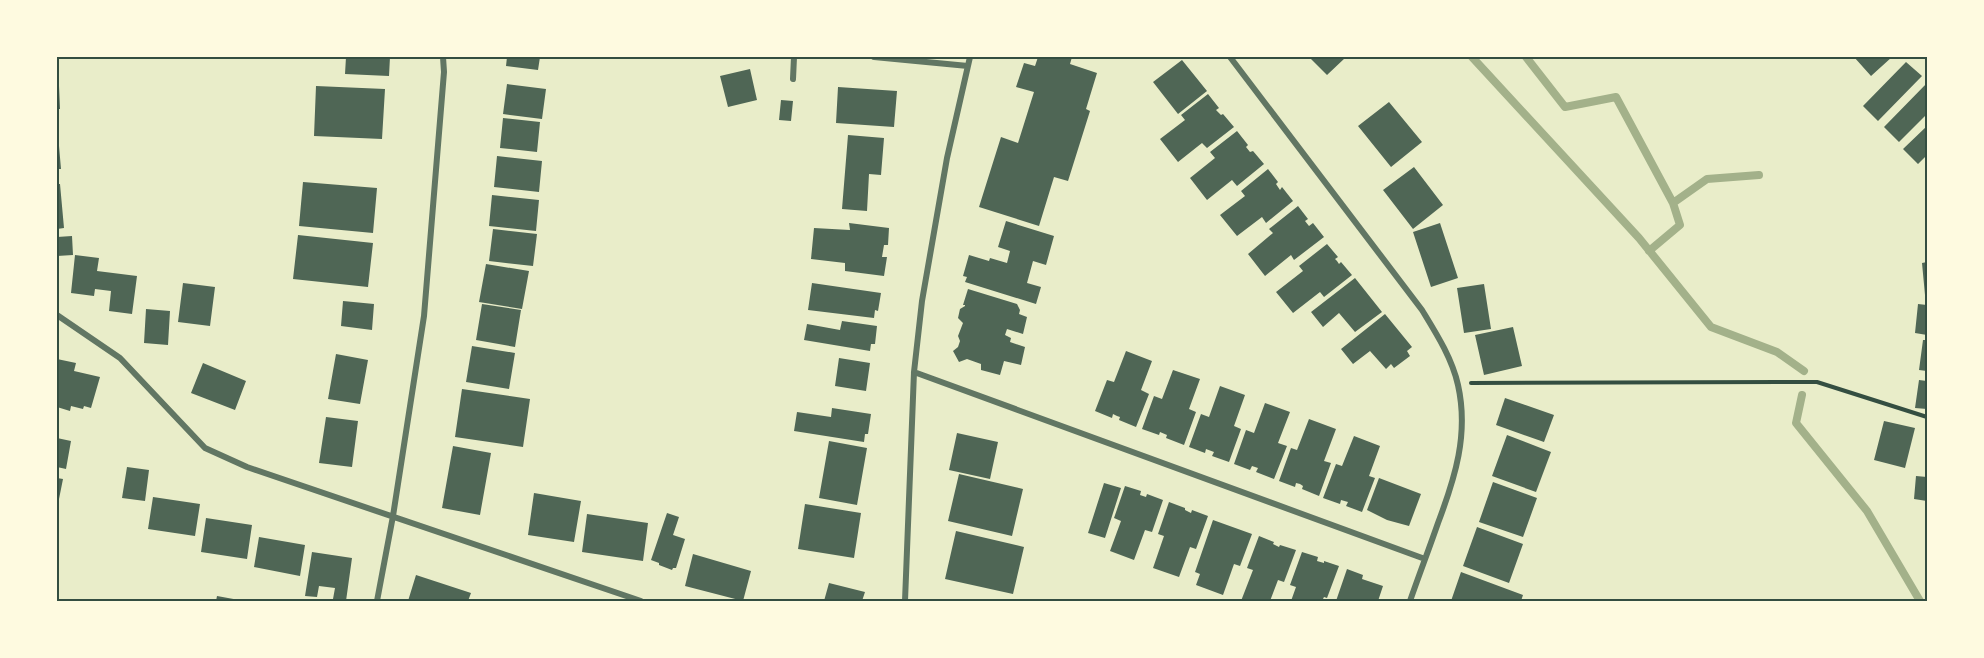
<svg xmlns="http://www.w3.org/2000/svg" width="1984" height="658" font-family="Ubuntu,sans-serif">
  <rect width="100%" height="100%" fill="#e9edc9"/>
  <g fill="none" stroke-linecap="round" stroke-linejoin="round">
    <path stroke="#a3b18a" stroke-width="8" d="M1472,57L1639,238L1711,327L1777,352L1804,371
      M1526,57L1565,107L1616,97L1673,203L1680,225L1649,251
      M1673,203L1707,179L1759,175
      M1802,395L1796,423L1867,511L1920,601"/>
  </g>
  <path fill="#4f6655" d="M346,57H390L389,76L345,74Z
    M507,57H540L538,70L506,66Z
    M1038,57H1072L1070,64L1097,73L1086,109L1090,111L1068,181L1054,177L1039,226L979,207L1001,137L1018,143L1034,92L1016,87L1024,63L1035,66Z
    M1309,57H1344L1345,58L1327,75Z
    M1854,57H1892L1871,76Z
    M1182,60L1207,91L1178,114L1153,82Z
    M1906,62L1922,76L1878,121L1863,106Z
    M750,69L757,100L728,107L720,76Z
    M1927,83V114L1899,142L1884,127Z
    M507,84L546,89L542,119L503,114Z
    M57,86H59L60,109H57Z
    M316,86L385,89L382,139L314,136Z
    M838,87L897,91L894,127L836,123Z
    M1208,94L1219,108L1216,110L1221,115L1223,114L1234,127L1207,148L1202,143L1178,162L1160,139L1185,120L1181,115Z
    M781,100L793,101L791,121L779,120Z
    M1389,102L1422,142L1391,167L1358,126Z
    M503,118L540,122L537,152L500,148Z
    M1927,126V155L1918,164L1903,149Z
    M1237,131L1248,145L1246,147L1250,152L1253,151L1264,164L1237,186L1232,180L1207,200L1190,178L1215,158L1210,152Z
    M848,135L884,138L881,175L869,174L867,211L842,209Z
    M57,146H59L61,169H57Z
    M497,156L542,161L539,192L494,187Z
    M1414,167L1443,205L1413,229L1383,190Z
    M1268,169L1278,182L1276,184L1280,190L1282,187L1293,201L1266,223L1262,217L1237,236L1220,215L1245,196L1241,191Z
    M303,182L377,188L373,233L299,226Z
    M57,184H60L64,228L57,229Z
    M492,195L539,200L536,231L489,226Z
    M1298,206L1308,219L1305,221L1309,226L1313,223L1324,237L1294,260L1291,255L1265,276L1248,254L1273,233L1269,229Z
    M1006,221L1054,236L1046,265L1033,261L1027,283L1041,287L1036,304L965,282L967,277L963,276L969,255L989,261L990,258L1007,263L1010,251L998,247Z
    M849,223L889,228L888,245H884L882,257H887L884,276L845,271V263L811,259L814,228L850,230Z
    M1440,223L1458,278L1431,287L1413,232Z
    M493,229L537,234L533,266L489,261Z
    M298,235L373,243L368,287L293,279Z
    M72,236L73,255L57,256V237Z
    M1327,244L1338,257L1335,259L1337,261L1339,264L1341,262L1352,275L1324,297L1320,292L1293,313L1276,292L1303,271L1299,266Z
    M75,255L99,258L97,271L137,276L132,314L109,311L111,291L95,289L94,296L71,293Z
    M1927,262V295H1925L1922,263Z
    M486,264L529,271L522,309L479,302Z
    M1355,278L1382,312L1355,332L1339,313L1323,327L1311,312Z
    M183,283L215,287L210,326L178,322Z
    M812,283L881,293L878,311L875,310L874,318L808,310Z
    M1484,284L1491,329L1464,333L1457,288Z
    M968,289L1017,304L1020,310L1019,314L1027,317L1023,334L1007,329L1005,335L1011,338L1010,342L1025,347L1021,365L1004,361L1000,375L981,370V364L967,359L959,362L953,351L958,347L960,341L958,336L963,323L958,318L960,309L965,306V305H963Z
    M343,301L374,304L372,330L341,326Z
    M482,304L521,310L515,347L476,340Z
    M1918,304L1927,305V335L1915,333Z
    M146,309L170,311L168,345L144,343Z
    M1385,314L1412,347L1407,351L1410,356L1394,368L1391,364L1386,369L1370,351L1353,364L1341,349Z
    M842,321L877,326L875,344H871L870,351L804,340L807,324L840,330Z
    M1513,327L1522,366L1484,375L1475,335Z
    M1923,340H1927V371L1919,370Z
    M472,346L515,353L509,389L466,382Z
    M1126,351L1152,361L1141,390L1149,394L1136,427L1119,420L1120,417L1117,416L1113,414L1112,418L1095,411L1107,380L1114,382Z
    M336,354L368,360L360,404L328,399Z
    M839,358L870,363L866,391L835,386Z
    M57,359L76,363L74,371L100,377L91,408L84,406L83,409L71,406L70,411L57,407Z
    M203,363L246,381L235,410L191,393Z
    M1173,370L1200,379L1189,409L1196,412L1184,445L1166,438L1167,435L1160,432L1159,435L1142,429L1154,396L1162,399Z
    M1919,380L1927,381V409L1915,408Z
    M1220,386L1245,395L1234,426L1241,429L1229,462L1212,456L1214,452L1206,449L1205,453L1189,447L1201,414L1209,417Z
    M462,389L530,399L523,447L455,437Z
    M1505,398L1554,415L1544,442L1496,425Z
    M1265,403L1290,412L1278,443L1287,446L1274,479L1256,472L1258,468L1252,466L1250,470L1234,464L1246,430L1254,433Z
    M832,408L871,414L868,434H865L864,442L794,431L797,412L831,417Z
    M326,417L358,421L352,467L319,463Z
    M1309,419L1336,429L1324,461L1331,463L1319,496L1302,489L1303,486L1300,484L1296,483L1295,487L1279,481L1291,448L1297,450Z
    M1884,421L1915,428L1905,468L1874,460Z
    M957,433L998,442L990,479L949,470Z
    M1507,435L1551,452L1536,492L1492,476Z
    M1354,436L1380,446L1369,476L1375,478L1362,512L1346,506L1348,502L1341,500L1340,504L1323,498L1336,464L1342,466Z
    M57,438L71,441L66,469L57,467Z
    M829,441L867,448L857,505L819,498Z
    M453,446L491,453L480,515L442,508Z
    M127,467L149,470L145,501L122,498Z
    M959,474L1023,489L1012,536L948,521Z
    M1916,476L1927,477V501L1914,499Z
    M57,478L63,479L58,504H57Z
    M1379,478L1421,494L1409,526L1387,520L1367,510Z
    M1493,482L1537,498L1523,537L1479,522Z
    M1104,483L1121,488L1105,538L1088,533Z
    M1125,486L1141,491L1140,495L1146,497L1147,494L1163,500L1152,532L1145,530L1134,560L1110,551L1121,521L1114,518Z
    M534,493L581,501L574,542L528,535Z
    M153,497L200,504L195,536L148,529Z
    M1169,502L1185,508V510L1191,513L1192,510L1208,516L1196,549L1190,547L1179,577L1153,568L1164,536L1158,534Z
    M805,504L861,513L854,558L798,549Z
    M667,513L679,517L673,535L685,539L676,568H673L672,570L659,565V563L651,560Z
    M587,514L648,523L643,561L582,552Z
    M206,518L252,525L247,559L201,552Z
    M1213,520L1252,534L1240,566L1234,564L1223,595L1196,585L1200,574L1195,572Z
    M1477,527L1523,544L1509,583L1463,566Z
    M956,531L1024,547L1013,594L945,579Z
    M1259,536L1274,542L1273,544L1279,547L1280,545L1296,550L1284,582L1278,580L1270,601H1241L1253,570L1247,568Z
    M259,537L305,545L300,576L254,567Z
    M312,552L352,558L346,601L333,599L335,588L319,586L317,597L305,596Z
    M1302,552L1318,557L1317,561L1324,563V561L1339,566L1327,598L1324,597L1322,601H1291L1296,587L1290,585Z
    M693,554L751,571L743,601L685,586Z
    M1347,569L1363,575L1362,579L1383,586L1378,601H1336Z
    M1461,572L1523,595L1521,601H1451Z
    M416,575L471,593L468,601H408Z
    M829,583L865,592L862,601H824Z
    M217,596L239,600V601H216Z"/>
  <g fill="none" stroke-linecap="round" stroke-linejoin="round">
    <path stroke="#344e41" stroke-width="4" d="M1471,383L1817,382L1927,417"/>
    <path stroke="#617663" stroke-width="6" d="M874,57L968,66
      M1230,57L1422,310C1436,333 1452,358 1458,385C1469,434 1455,478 1438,523C1429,549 1419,575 1410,601
      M793,79L794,57
      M57,315L120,358L205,448L247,467L641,601
      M914,372L1425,559
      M377,601L393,516L424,316L444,72L443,57
      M905,601L914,372L922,301L947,158L970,57"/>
  </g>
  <rect width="1984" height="658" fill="none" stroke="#fefae0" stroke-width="117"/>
  <rect x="58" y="58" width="1868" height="542" fill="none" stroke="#344e41" stroke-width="2"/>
</svg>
